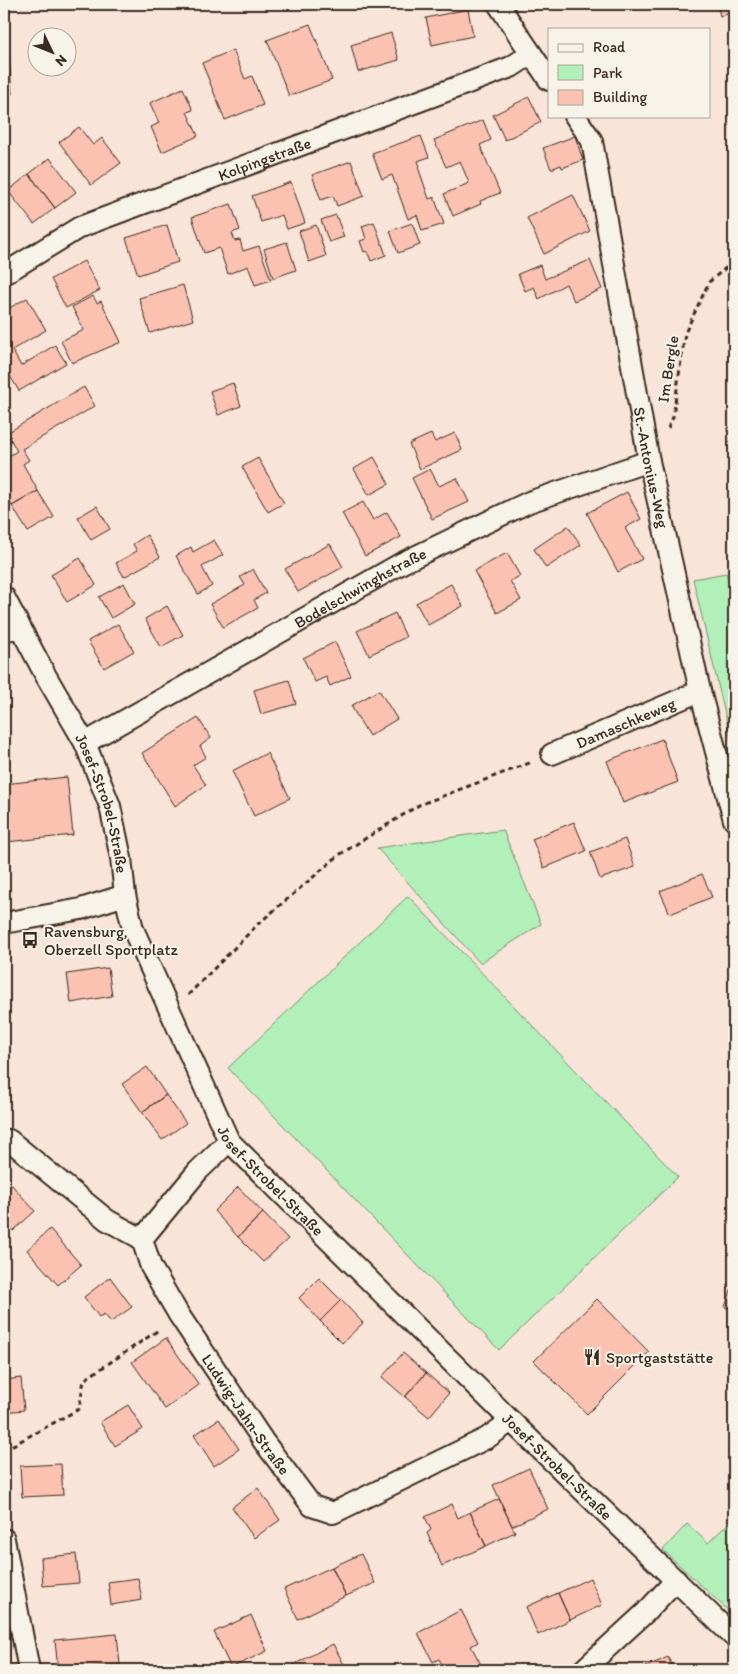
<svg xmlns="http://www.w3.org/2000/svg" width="738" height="1674" font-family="Itim,sans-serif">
  <rect width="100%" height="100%" fill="#f8e4d8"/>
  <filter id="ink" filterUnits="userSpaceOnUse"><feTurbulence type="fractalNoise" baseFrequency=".02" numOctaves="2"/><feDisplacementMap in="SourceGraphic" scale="10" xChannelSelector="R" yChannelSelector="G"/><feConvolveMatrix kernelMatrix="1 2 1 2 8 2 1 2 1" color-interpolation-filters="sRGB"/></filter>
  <g filter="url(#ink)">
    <path fill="#b1f1b9" stroke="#768e6c" d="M726,573L734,598V752L693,579Z
      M503,830L541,924L480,963L377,848Z
      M408,896L678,1177L499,1350L228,1068Z
      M731,1521L734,1525V1616L663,1550L687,1524L708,1543Z"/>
    <path fill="#fbc2b1" stroke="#3b2a1e" d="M717,4H734V12L720,16Z
      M468,9L473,36L432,45L426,18Z
      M310,24L332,80L289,96L267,40Z
      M391,33L399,60L358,72L351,45Z
      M233,50L245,79L252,76L263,105L225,120L202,63Z
      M9,55L12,94L4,95V56Z
      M183,88L193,110L187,112L198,136L162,152L151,127L159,123L150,103Z
      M529,97L541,122L505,140L493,115Z
      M483,120L491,140L480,145L500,193L480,201L481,204L453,216L444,194L469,183L460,161L446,167L434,140Z
      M79,127L93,145L102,138L121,163L91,185L59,142Z
      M421,136L429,157L418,161L420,166L418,167L429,199L434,197L444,224L422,231L417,215L408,219L392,175L382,179L372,153Z
      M575,136L583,160L562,168L561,165L551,169L543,148Z
      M50,158L76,192L55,208L29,174Z
      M351,161L364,196L337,206L333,196L321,200L312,175Z
      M29,174L55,208L34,224L8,191Z
      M291,182L305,223L287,229L282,215L261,222L252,196Z
      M573,195L590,231L544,254L527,218Z
      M231,204L240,230L232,233L235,241L240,240L243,251L259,246L271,280L255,285L248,266L228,274L219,248L204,253L192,217Z
      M336,215L344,237L329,242L321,220Z
      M374,222L386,255L371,261L367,251L364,252L360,241L366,239L362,226Z
      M412,223L420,245L398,253L390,231Z
      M167,225L178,262L138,275L126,238Z
      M316,225L326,256L309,262L299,231Z
      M287,242L296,270L273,278L264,249Z
      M590,260L602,289L574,301L566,284L539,299L534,287L525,291L518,274L540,265L545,279Z
      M84,261L100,290L66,308L51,279Z
      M183,285L193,320L150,333L139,298Z
      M93,296L97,303L101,301L121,342L72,363L61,341L84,330L72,307Z
      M27,298L46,330L12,350L21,366L55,345L66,363L19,391L4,366V311Z
      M233,383L241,406L218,415L210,391Z
      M84,387L95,406L22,449L29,460L23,464L38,491L12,506L4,492V475L8,473L4,465V459L17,451L7,433Z
      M455,433L462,450L420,469L409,444L431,434L435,442Z
      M374,457L389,484L369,495L354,469Z
      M258,458L284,503L268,512L242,467Z
      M430,469L439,486L457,478L469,502L432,519L412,478Z
      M38,491L54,517L28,532L12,506Z
      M627,492L641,519L625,528L642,559L618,572L587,513Z
      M363,502L373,520L387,512L401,537L365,556L342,513Z
      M97,506L110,529L91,540L78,517Z
      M568,526L581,545L546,568L534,549Z
      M147,535L160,557L124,577L116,563L137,551L133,544Z
      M214,540L223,555L202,567L212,586L198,594L176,556L191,547L193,552Z
      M330,544L343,567L298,592L285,569Z
      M507,553L520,576L510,581L521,600L497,613L474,571Z
      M80,558L96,585L67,602L51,575Z
      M253,569L266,593L254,600L258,608L223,627L210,604L245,585L240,577Z
      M124,583L135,604L111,618L99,597Z
      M451,584L463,606L428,625L416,603Z
      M167,606L183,635L161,647L145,619Z
      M395,613L406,637L369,655L357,631Z
      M118,624L134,651L104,668L88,641Z
      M335,642L351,676L330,686L326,677L315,682L303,658Z
      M289,680L296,704L261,714L254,690Z
      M379,690L397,719L369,736L351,706Z
      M198,718L211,738L200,746L206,757L193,765L206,785L175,806L142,753Z
      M662,739L678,782L623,803L607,761Z
      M267,753L290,798L254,816L232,771Z
      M67,777L73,835L6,842L4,784Z
      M574,822L586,851L544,868L532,839Z
      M625,839L635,867L600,879L590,852Z
      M702,874L712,897L670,914L660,891Z
      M108,968L112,996L71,1003L67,974Z
      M147,1067L166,1095L142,1112L122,1084Z
      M166,1095L186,1123L162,1140L142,1112Z
      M11,1184L35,1211L13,1231L4,1221V1191Z
      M238,1187L263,1213L238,1237L214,1211Z
      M263,1213L288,1239L263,1262L238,1237Z
      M50,1229L81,1265L58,1285L27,1250Z
      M110,1277L132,1307L111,1322L104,1314L99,1317L84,1297Z
      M319,1278L341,1300L320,1321L299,1298Z
      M734,1282V1310L725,1307Z
      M597,1299L649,1352L587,1414L534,1361Z
      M341,1300L363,1323L342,1343L320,1321Z
      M166,1338L199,1385L165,1409L132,1362Z
      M403,1353L426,1373L405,1397L382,1377Z
      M426,1373L449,1393L429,1417L405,1397Z
      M21,1378L24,1410L4,1412V1380Z
      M128,1405L143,1429L115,1446L100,1422Z
      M219,1419L239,1449L214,1466L194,1435Z
      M61,1464L63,1495L22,1497L20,1466Z
      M529,1468L548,1509L512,1526L493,1485Z
      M258,1488L280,1520L254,1538L232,1507Z
      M499,1499L515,1532L486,1546L470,1512Z
      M452,1504L458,1518L470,1512L486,1546L442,1566L427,1533L431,1530L425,1517Z
      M76,1554L79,1583L43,1586L41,1558Z
      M361,1554L375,1583L346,1596L332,1567Z
      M332,1567L346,1596L298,1619L284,1589Z
      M138,1578L142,1600L111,1605L108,1582Z
      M590,1578L602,1605L570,1620L558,1593Z
      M558,1593L570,1620L538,1635L526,1607Z
      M461,1610L478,1642L471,1646L484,1670H445L439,1659L433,1662L418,1633Z
      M251,1615L267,1651L231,1668L214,1632Z
      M117,1634L120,1665L58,1670L55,1640Z
      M333,1644L347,1670H296L293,1665Z
      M668,1657L674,1670H639Z"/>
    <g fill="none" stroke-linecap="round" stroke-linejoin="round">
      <g stroke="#3b2a1e" stroke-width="14">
        <path id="lane" d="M4,635L23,633"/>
      </g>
      <g stroke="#3b2a1e" stroke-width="24">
        <g id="street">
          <path d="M498,4L549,80"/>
          <path id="s1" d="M575,116L592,141L649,461L700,691L734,820"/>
          <path id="s2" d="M4,274L80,227L511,67L531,54"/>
          <path id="s3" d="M4,597L46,676L85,743L110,806L121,858L125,895L133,929L229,1141L511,1421L734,1637"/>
          <path id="s4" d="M85,743L402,563L529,502L649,461"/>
          <path id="s5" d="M552,754L700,691"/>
          <path d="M4,923L81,909L125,895"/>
          <path id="s6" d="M229,1141L198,1171L142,1239L151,1267L179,1315L264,1442L312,1506L333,1513L487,1438L511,1421"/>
          <path d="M4,1146L9,1140L107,1220L142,1239"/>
          <path d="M4,1539L29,1670"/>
          <path d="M583,1670L646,1612L676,1580"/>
        </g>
      </g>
      <path stroke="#3b2a1e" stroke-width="3" stroke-dasharray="5 4" stroke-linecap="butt" d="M668,428L673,417L685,333L709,282L734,261
        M188,995L258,924L339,855L419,805L532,762
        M4,1450L79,1409L84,1380L160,1329"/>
      <use href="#lane" stroke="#f7f3e8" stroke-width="10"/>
      <use href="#street" stroke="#f7f3e8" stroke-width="20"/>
    </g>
  </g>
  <defs>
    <g id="bus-bare" transform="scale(1.35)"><path d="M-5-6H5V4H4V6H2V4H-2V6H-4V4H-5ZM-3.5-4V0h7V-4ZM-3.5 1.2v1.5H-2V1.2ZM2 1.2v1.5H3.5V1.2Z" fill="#3b2a1e" stroke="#f7f3e8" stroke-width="2.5" paint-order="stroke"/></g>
    <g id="restaurant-bare" transform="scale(1.35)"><path d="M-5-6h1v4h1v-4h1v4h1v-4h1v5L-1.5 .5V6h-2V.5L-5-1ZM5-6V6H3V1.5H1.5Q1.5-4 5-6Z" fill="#3b2a1e" stroke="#f7f3e8" stroke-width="2.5" paint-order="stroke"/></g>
  </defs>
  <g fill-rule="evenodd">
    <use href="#bus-bare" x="30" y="940"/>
    <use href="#restaurant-bare" x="592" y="1357"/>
  </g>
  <g text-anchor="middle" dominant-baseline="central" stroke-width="4" stroke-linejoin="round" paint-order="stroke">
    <g font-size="16" fill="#3b2a1e" stroke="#f7f3e8">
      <text stroke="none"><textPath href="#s2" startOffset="286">Kolpingstraße</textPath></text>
      <text transform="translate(668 369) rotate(-81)">Im Bergle</text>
      <text stroke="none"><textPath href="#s1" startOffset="362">St.-Antonius-Weg</textPath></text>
      <text stroke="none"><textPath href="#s4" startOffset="316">Bodelschwinghstraße</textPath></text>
      <text stroke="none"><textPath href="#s5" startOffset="80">Damaschkeweg</textPath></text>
      <text stroke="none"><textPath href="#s3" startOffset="230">Josef-Strobel-Straße</textPath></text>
      <text stroke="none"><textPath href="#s3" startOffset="650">Josef-Strobel-Straße</textPath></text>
      <text stroke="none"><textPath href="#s6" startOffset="336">Ludwig-Jahn-Straße</textPath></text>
      <text stroke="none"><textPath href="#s3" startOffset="1055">Josef-Strobel-Straße</textPath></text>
    </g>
    <g font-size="16" fill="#3b2a1e" stroke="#f7f3e8" text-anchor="start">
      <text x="44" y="931">Ravensburg,<tspan x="44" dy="18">Oberzell Sportplatz</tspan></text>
      <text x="606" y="1357">Sportgaststätte</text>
    </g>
  </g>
  <rect width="738" height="1674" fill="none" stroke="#f7f3e8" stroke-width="20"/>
  <rect x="10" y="10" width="718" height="1654" fill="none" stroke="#3b2a1e" stroke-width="2" filter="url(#ink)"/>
  <rect x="548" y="28" width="162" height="90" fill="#f7f3e8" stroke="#aca397"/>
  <rect x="558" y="44" width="25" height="8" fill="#f7f3e8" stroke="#aca397"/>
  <text x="593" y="52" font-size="15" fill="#3b2a1e">Road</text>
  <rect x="558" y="65" width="25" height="15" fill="#b1f1b9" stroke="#aca397"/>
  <text x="593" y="78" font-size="15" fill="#3b2a1e">Park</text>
  <rect x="558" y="90" width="25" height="15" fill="#fbc2b1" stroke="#aca397"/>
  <text x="593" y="102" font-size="15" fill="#3b2a1e">Building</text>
  <g transform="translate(52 52) rotate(133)"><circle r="24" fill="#f7f3e8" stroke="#aca397"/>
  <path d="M0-4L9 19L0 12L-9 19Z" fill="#3b2a1e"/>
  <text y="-8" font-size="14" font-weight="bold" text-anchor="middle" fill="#3b2a1e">N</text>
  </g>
</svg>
